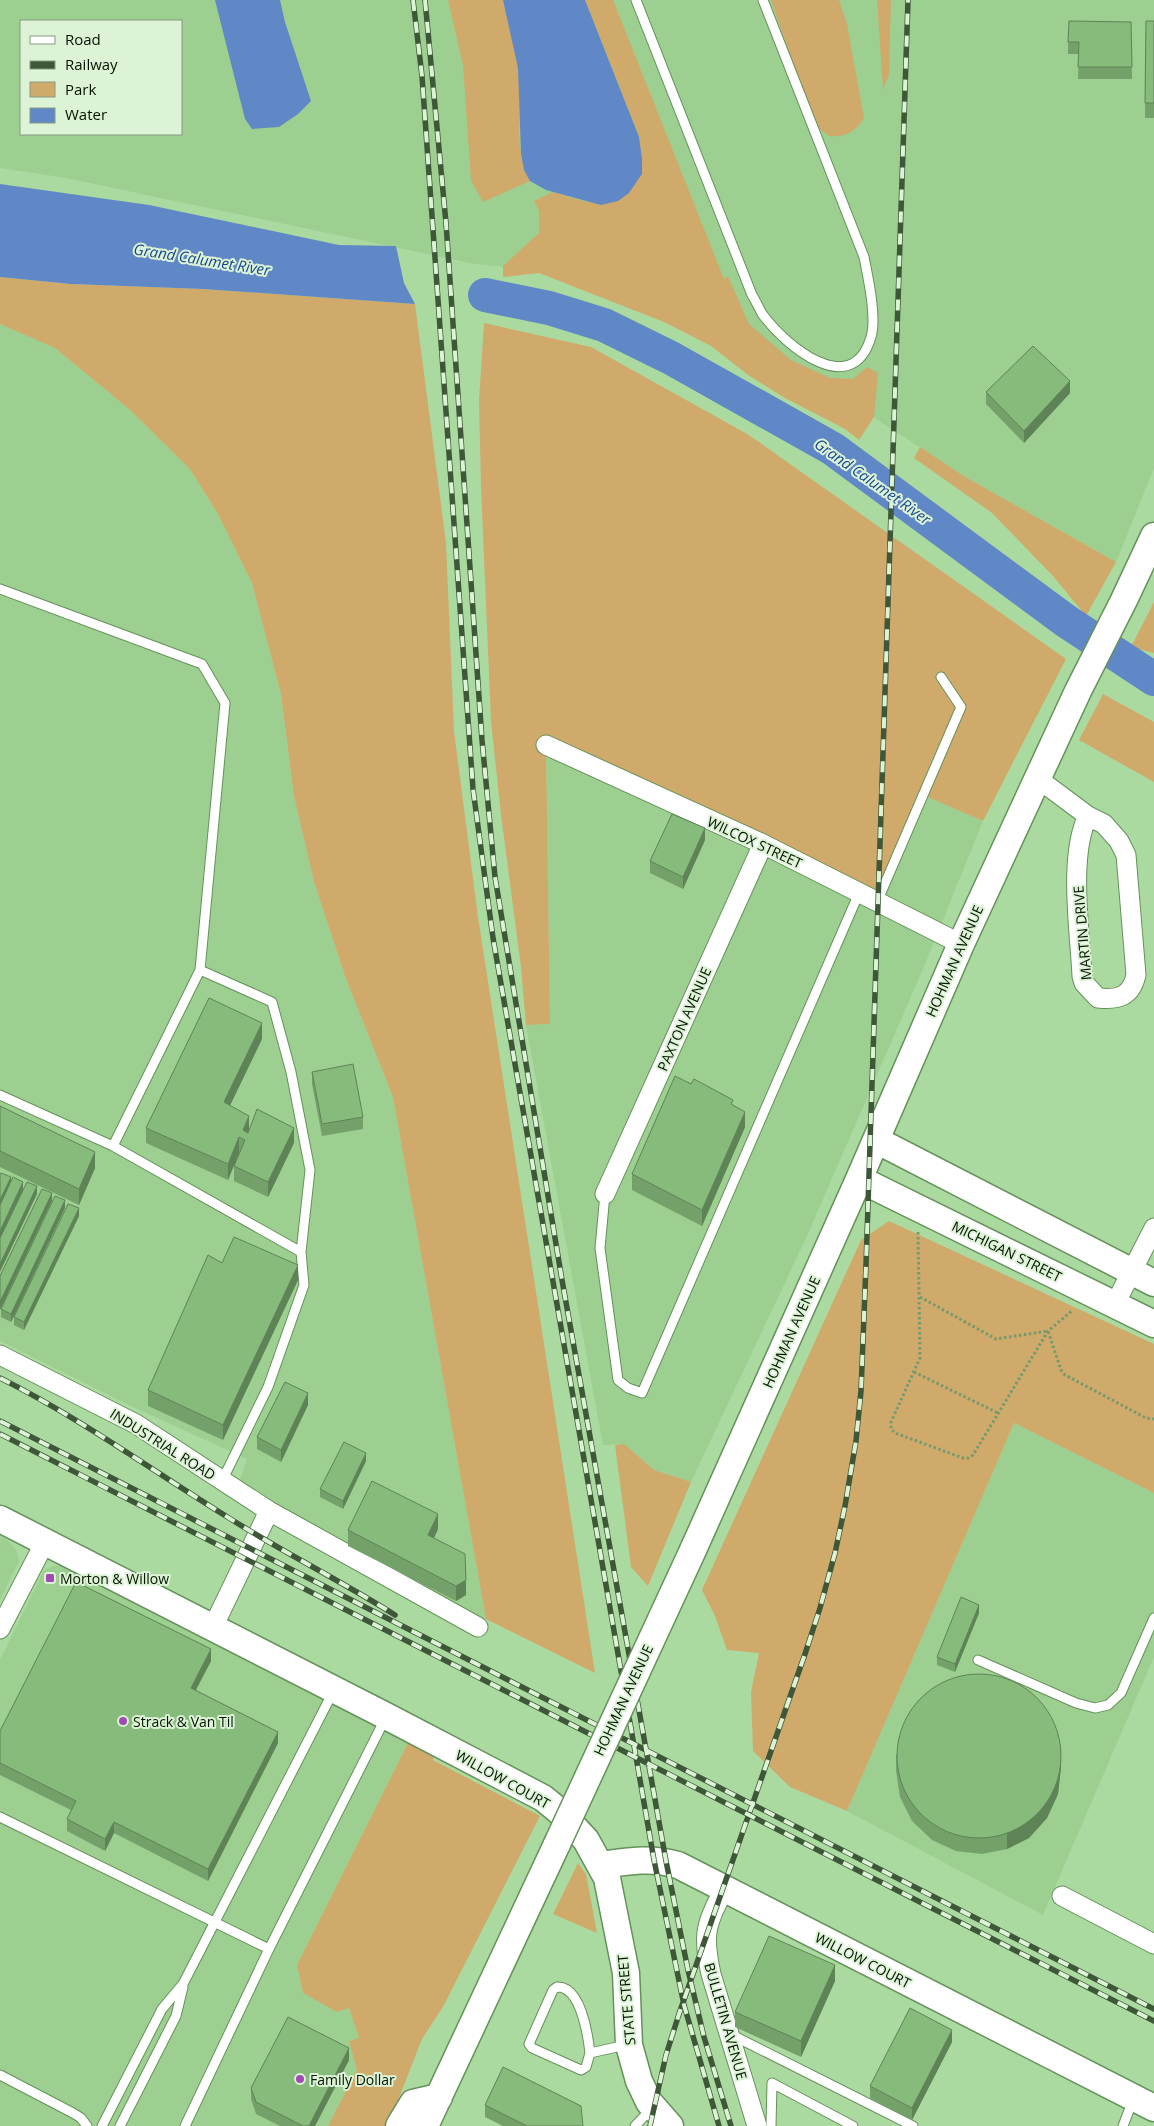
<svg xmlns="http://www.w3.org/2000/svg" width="1154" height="2126" font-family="'Open Sans',sans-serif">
  <rect width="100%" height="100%" fill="#abdaa0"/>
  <path fill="#9ccf90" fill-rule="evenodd" d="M0,0H1154V468L1116,562L962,475L665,281L475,264L66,178L0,168ZM21,21H181V134H21Z
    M0,324L55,348L129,409L190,469L218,514L252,583L281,694L294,796L314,882L345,976L393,1097L486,1619L323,1536L239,1483L247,1459L131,1406L0,1341Z
    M546,745L923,795L983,821L923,969L807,1236L691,1482L654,1470L624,1444L603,1445L526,1025L550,1024Z
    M1014,1423L1154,1493V1657L1043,1915L847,1811Z
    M0,1536L7,1540L16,1550L19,1561L0,1600Z
    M53,1566H62L408,1743L297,1965L303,1993L337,2012L349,2008L359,2038L349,2041L357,2070L328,2126H0V1660L44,1570Z"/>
  <path fill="#d0aa6b" d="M448,0H503C509,22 515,45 518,67C523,104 512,147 530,181L483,202L471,180L463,65Z
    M585,0H613L724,279L728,276L749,324L791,360L830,378L853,379L867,367L878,373L874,417L859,440L845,429L785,398L748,375L711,346L664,322L539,273L503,277V266L539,233V211L534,201L553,192C583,200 601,212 629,193L639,137Z
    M771,0H839L847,24L864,118C856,131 846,138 829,136L814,125Z
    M877,0H891L889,74L883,90Z
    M0,277L71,284L203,289L415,304L446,543L454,731L478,917L595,1673L486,1619L393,1097L345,976L314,882L294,796L281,694L252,583L218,514L190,469L129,409L55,348L0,324Z
    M484,323L591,347L749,435L1066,659L983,821L923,795L877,902L546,746L550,1024L526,1025L521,967L501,815L491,721L481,488L479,400Z
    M920,447L962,475L1116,562L1086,616L1053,576L992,513L914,458Z
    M1154,602V653L1131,647Z
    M1103,694L1154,722V782L1079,740Z
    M889,1221L1154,1344V1493L1014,1423L847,1811L790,1787L753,1751L751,1692L759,1653L727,1650L715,1616L702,1590L861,1240Z
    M624,1444L654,1470L691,1482L648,1586L631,1567L615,1445Z
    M408,1743L434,1757L433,1760L540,1816L444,2005L422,2039L388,2126H328L357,2070L349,2041L359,2038L349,2008L337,2012L303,1993L297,1965Z
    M578,1863L586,1874L597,1933L553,1914Z"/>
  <path fill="#6188c6" d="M215,0H280L285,22L311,101L298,114L279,127L252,129L245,119Z
    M503,0H585L639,137L642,159V174L629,193L618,201L601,205L546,190L530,181L524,170L521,154L518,68Z
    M0,184L149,205L339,245L396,246L404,283L415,304L203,289L71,284L0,277Z"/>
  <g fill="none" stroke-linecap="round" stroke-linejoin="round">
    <path stroke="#6188c6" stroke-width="34" d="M485,295L549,308L604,325L671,358L833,449L1066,621L1154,679"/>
    <g stroke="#65915b" stroke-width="11">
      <path id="lane" d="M636,0L752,295C756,301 759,309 763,315C786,346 852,401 871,337C877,318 868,277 864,257L763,0
        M0,589L202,664L225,703L200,970L113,1146
        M877,902L961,707L941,677
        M200,970L272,1002L291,1072L310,1170L301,1252
        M0,1095L113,1146L301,1252L304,1285L268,1387L222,1481
        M605,1194L600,1248L618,1380L628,1388L642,1393L859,893
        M978,1660L1076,1703L1095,1708L1108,1705L1121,1693L1154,1618
        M0,1817L269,1949L385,1719
        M730,2034L913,2126
        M590,2053C588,2036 581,1986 557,1987L553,1990L529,2044L532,2048L581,2070L586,2067L590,2053L626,2045
        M0,2075L73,2113L81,2118L87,2126
        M102,2126L162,2009L183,1984L333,1692
        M120,2126L176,2016L183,1987
        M185,2126L269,1949
        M635,2126L652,2108
        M771,2126L772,2083L853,2126
        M1123,2126L1133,2100"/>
    </g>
    <g stroke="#65915b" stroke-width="21">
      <path id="street" d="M546,745L763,844L961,944
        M1037,778L1088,816L1104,824L1119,841L1126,855L1136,975C1131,997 1118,1000 1098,998L1084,983L1082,976C1080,932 1068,855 1088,816
        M605,1194L763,844
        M1115,1304L1154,1228
        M0,1355L136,1424L269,1511L478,1627
        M213,1627L269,1511
        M0,1629L45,1542
        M724,1889C706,1925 702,1933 711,1974L757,2126
        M1062,1896L1154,1944"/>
    </g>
    <g stroke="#65915b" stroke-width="29">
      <path id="secondary" d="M876,1140L1154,1283
        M859,1179L1154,1324
        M0,1519L386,1716L543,1798L559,1811L586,1840L607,1878L626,1973L629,2045L639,2081L649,2102L670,2126
        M693,1550L859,1179L961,944L1078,691L1124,600L1154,536
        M601,1865C628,1861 652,1857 678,1865L1154,2108
        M399,2126L413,2103L439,2097
        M425,2126L557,1844"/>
    </g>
    <path stroke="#759a6d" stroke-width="3" stroke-dasharray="2.5 2.5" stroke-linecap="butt" d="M918,1232L920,1358L891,1422V1429L895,1433L963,1458H968L973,1455L1048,1331L1073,1310
      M920,1297L996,1339L1048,1331L1061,1370L1065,1375L1146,1418L1154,1419
      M914,1372L998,1413"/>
    <use href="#lane" stroke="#fff" stroke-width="9"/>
    <use href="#street" stroke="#fff" stroke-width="19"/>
    <use href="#secondary" stroke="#fff" stroke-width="26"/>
    <g stroke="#3d5738" stroke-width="5.5">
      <path id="rail" d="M413,0L422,76L473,789L493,938L654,1860L684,2005L719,2126
        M425,0L446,223L482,740L495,877L562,1280L666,1861L688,1970L704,2037L731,2126
        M0,1378C80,1418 153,1471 229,1518C283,1552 341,1581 395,1615
        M0,1421L1154,2009
        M0,1434L1154,2021
        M650,2126L666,2055L679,2014L805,1654L820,1608L835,1553L845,1506L856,1441L861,1391L866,1265L908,0"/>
    </g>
    <use href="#rail" stroke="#dcf3d6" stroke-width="4" stroke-dasharray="11" stroke-linecap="butt"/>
    <g stroke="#65915b" stroke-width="29" stroke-linecap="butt">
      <path id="secondary-bridge" d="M557,1844L693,1550"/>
    </g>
    <use href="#secondary-bridge" stroke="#fff" stroke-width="26"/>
  </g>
  <path fill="#74a16a" d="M1146,21H1154V118H1145Z
    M1131,22L1132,79H1078L1079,54H1068V42Z
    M986,392L1070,393L1024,443L986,404Z
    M705,840L683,889L650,873V861Z
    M262,1039L230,1105L249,1131L294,1143L268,1197L234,1181V1166L239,1153L228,1180L146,1143V1128Z
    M312,1072L363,1117V1129L322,1136L312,1084Z
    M733,1105L745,1127L702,1226L632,1190V1174Z
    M0,1106L95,1168L79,1205L0,1167Z
    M65,1208L11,1322L1,1317V1309Z
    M79,1216L24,1330L14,1325V1317Z
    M222,1263L298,1280L223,1440L148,1406V1390Z
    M308,1405L281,1462L257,1449V1437Z
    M366,1461L343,1509L320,1497V1489Z
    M438,1529L434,1538L466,1595L456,1601L348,1546V1530Z
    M979,1613L955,1672L937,1665V1657Z
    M211,1661L196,1690L278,1743L208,1881L114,1833L105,1851L67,1831V1819L71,1810L0,1775V1731Z
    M896,1754L1061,1767L1058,1794L1047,1818L1029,1838L1007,1849L982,1854L956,1851L932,1840L912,1821L900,1797L896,1770Z
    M835,1981L801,2057L735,2027V2012Z
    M952,2042L912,2120L870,2098V2086Z
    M349,2060L315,2126H280L256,2114L251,2099V2088Z
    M485,2105L583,2126H503L485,2117Z"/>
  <path fill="#5e8356" d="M1070,381V393L1024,443V431Z
    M705,828V840L683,889V877Z
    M262,1023V1039L224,1118V1102Z
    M745,1112V1127L702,1226V1210Z
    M249,1116V1131L245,1141L243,1130Z
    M294,1128V1143L268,1197V1182Z
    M239,1137V1153L228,1180V1164Z
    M95,1152V1168L79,1205V1189Z
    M11,1177V1185L0,1208V1200Z
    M23,1182V1190L0,1239V1231Z
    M37,1186V1194L0,1272V1264Z
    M52,1193V1201L0,1310V1302Z
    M65,1200V1208L11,1322V1314Z
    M79,1208V1216L24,1330V1322Z
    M298,1265V1280L223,1440V1425Z
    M308,1393V1405L281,1462V1450Z
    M366,1453V1461L343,1509V1501Z
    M438,1514V1529L428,1551V1535Z
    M466,1580V1595L456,1601V1586Z
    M979,1605V1613L955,1672V1664Z
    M211,1649V1661L191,1699V1688Z
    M278,1732V1743L208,1881V1869Z
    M1061,1752V1767L1058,1794L1047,1818L1029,1838L1007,1849V1834Z
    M114,1822V1833L105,1851V1839Z
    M835,1965V1981L801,2057V2041Z
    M952,2030V2042L912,2120V2108Z
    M349,2048V2060L315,2126H309Z"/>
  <path fill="#87bb7b" stroke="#5e8356" d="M1069,21L1131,22L1132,67H1078L1079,42H1068Z
    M1146,21H1154V103H1145Z
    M1033,346L1070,381L1024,431L986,392Z
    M672,814L705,828L683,877L650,861Z
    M209,998L262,1023L224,1102L249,1116L243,1130L248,1133L257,1109L294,1128L268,1182L234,1166L245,1140L239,1137L228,1164L146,1128Z
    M353,1064L363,1117L322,1124L312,1072Z
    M675,1076L691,1084L694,1079L733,1100L731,1104L745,1112L702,1210L632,1174Z
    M0,1106L95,1152L79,1189L0,1151Z
    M1,1173L11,1177L0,1200V1174Z
    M13,1177L23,1182L0,1231V1205Z
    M27,1182L37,1186L0,1264V1238Z
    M42,1189L52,1193L0,1302V1276Z
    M55,1196L65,1200L11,1314L1,1309Z
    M68,1204L79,1208L24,1322L14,1317Z
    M234,1237L298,1265L223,1425L148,1390L208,1255L222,1263Z
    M285,1382L308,1393L281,1450L257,1437Z
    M344,1442L366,1453L343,1501L320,1489Z
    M372,1481L438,1514L428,1535L465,1554L466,1580L456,1586L348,1530Z
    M76,1582L211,1649L191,1688L278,1732L208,1869L114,1822L105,1839L67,1819L76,1801L0,1763V1731Z
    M961,1597L979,1605L955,1664L937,1657Z
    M897 1756a82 82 0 1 1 164 0a82 82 0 1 1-164 0Z
    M769,1936L835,1965L801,2041L735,2012Z
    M910,2008L952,2030L912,2108L870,2086Z
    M288,2017L349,2048L309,2126H303L256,2102L251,2088Z
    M503,2067L581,2106L583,2126H527L485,2105Z"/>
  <g fill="#a149b5" stroke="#dcf3d6" stroke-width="2">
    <rect x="45" y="1573" width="10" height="10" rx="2.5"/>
    <circle cx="123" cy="1721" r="5"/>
    <circle cx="300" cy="2079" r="5"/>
  </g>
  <g text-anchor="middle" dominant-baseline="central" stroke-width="4" stroke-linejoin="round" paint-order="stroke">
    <g font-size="14" fill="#051402" stroke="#dcf3d6">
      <text transform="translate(755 842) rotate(25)">WILCOX STREET</text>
      <text transform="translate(1082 933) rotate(-95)">MARTIN DRIVE</text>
      <text transform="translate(954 961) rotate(-66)">HOHMAN AVENUE</text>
      <text transform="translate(684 1019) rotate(-66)">PAXTON AVENUE</text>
      <text transform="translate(1007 1251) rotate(26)">MICHIGAN STREET</text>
      <text transform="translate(791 1332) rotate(-66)">HOHMAN AVENUE</text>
      <text transform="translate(163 1444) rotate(32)">INDUSTRIAL ROAD</text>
      <text transform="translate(623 1700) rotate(-65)">HOHMAN AVENUE</text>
      <text transform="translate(503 1779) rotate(29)">WILLOW COURT</text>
      <text transform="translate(863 1960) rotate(27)">WILLOW COURT</text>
      <text transform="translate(626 2000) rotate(-95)">STATE STREET</text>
      <text transform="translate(726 2021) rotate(74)">BULLETIN AVENUE</text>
    </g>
    <g font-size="14" fill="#051402" stroke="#dcf3d6" text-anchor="start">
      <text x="60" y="1578">Morton &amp; Willow</text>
      <text x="133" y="1721">Strack &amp; Van Til</text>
      <text x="310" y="2079">Family Dollar</text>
    </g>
    <g font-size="15" font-style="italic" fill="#164590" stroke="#dcf3d6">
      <text transform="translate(202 259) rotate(9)">Grand Calumet River</text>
      <text transform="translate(873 481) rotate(35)">Grand Calumet River</text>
    </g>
  </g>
  <rect x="20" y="20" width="162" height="115" fill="#dcf3d6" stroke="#869a81"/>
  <rect x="30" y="36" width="25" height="8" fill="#ffffff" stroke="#869a81"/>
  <text x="65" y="45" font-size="15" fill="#051402">Road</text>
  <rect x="30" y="61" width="25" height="8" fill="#3d5738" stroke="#869a81"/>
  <text x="65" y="70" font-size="15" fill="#051402">Railway</text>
  <rect x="30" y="82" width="25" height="15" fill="#d0aa6b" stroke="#869a81"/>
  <text x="65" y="95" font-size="15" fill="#051402">Park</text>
  <rect x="30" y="108" width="25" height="15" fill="#6188c6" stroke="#869a81"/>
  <text x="65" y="120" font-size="15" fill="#051402">Water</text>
</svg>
